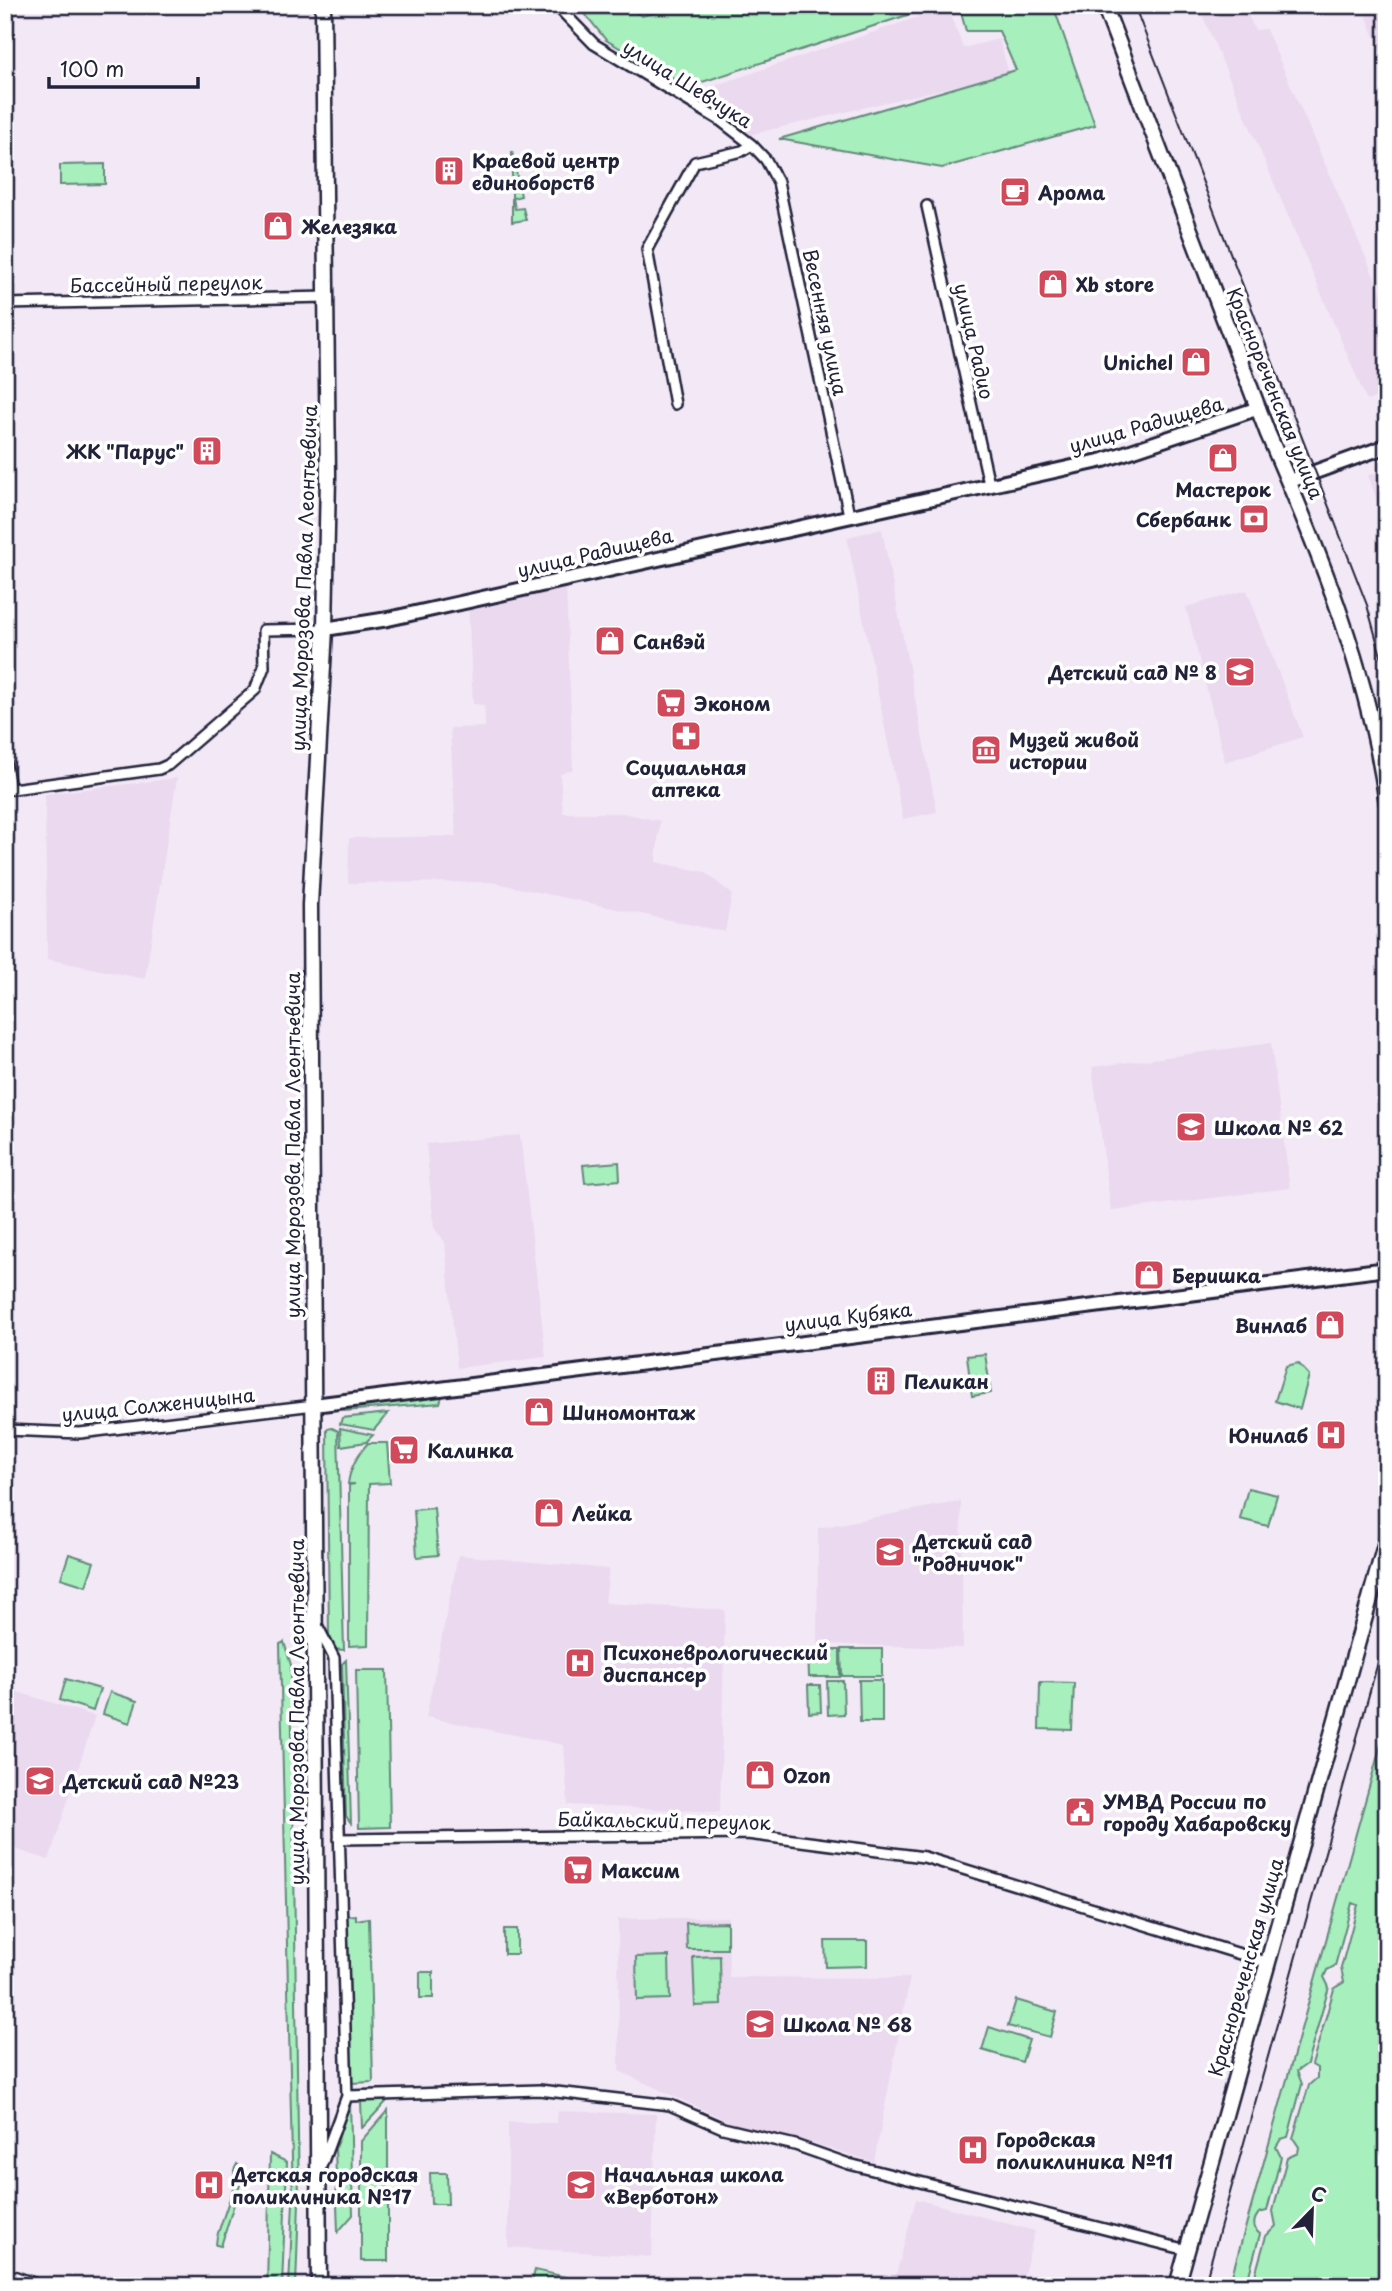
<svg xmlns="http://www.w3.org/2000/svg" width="1392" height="2291" font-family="'Playpen Sans',sans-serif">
  <rect width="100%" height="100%" fill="#f3e9f6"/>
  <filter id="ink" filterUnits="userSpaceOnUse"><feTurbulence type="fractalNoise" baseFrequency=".0143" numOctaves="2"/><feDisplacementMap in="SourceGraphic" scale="14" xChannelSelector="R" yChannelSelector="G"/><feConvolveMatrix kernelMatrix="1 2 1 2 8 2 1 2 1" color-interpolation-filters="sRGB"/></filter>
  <g filter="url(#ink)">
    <path fill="#ebd9ef" d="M1198,5H1243L1255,30L1266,29L1387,306V393L1367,401Z
      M1362,5H1387V67Z
      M948,7L963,48L999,39L1009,73L749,135L716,85Z
      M1387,469V529L1368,475Z
      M882,529L937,812L903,819L847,537Z
      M566,586L573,770L560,774L563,813H622L660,821L656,862L705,872L732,894L725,932L491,882L348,883L349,838L456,836L450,728L485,727L484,705L473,704L468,605Z
      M1247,590L1303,737L1225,762L1186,607Z
      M177,778L145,979L47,959L45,794Z
      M1271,1043L1290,1188L1111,1211L1092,1067Z
      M520,1135L546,1357L457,1368L445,1242L434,1228L426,1144Z
      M961,1501L963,1648L817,1644L818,1528Z
      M458,1555L609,1569L605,1603L725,1610L720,1812L568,1805L564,1745L426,1717Z
      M5,1688L95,1716L49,1860L5,1846Z
      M728,1917L729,1977L910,1978L874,2162L797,2138L734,2124L619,2071L618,1919Z
      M558,2111L656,2114L652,2257L508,2247V2122L556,2123Z
      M916,2199L1035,2231L1021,2286H893Z"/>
    <path fill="#a7efbd" stroke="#64887c" stroke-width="2" d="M578,5H624L642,16L684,5H938L687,87L606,40Z
      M959,5H1053L1095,125L942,168L779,139L1016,70L999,31H966Z
      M512,151L521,196L513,198L515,209L523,208L526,220L512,222Z
      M105,164V184L60,185V165Z
      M619,1162L620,1180L585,1183L583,1165Z
      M985,1354L991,1393L972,1396L967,1356Z
      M1298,1363L1309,1375L1300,1409L1275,1401L1286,1366Z
      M443,1393L440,1403L345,1411L344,1408Z
      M388,1413L374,1430L340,1424L342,1418Z
      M332,1428L338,1431L344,1650L331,1649L329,1641L327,1429Z
      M340,1428L373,1435L366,1442L341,1446Z
      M368,1443H387L390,1483L369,1484L368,1645L349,1646V1485L355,1484H348C350,1468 358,1454 368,1443Z
      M1248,1488L1277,1495L1268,1526L1240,1519Z
      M434,1508L438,1555L417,1557L414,1510Z
      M69,1554L94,1562L86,1586L61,1578Z
      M284,1642L291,1665L299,2202L296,2286H289L293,2202L280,1644Z
      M841,1649H882V1676H842Z
      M808,1650H840V1677H809Z
      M346,1660L351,1823L346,1816L342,1664Z
      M387,1670L390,1827L359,1828L356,1670Z
      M66,1679L100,1689L93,1711L60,1700Z
      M859,1680H882V1722H860Z
      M827,1681H843L844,1714L828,1715Z
      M1040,1682L1074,1683L1072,1730L1039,1729Z
      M808,1685H820L821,1712L809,1713Z
      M110,1692L137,1701L130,1723L103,1714Z
      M1387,1723V2286H1252L1266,2236L1276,2226L1273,2211L1287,2158L1298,2153L1299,2147L1293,2138L1309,2085L1317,2078V2068L1312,2065L1334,1989L1344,1982L1341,1968L1358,1905L1352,1903L1335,1966L1327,1970L1324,1977L1329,1987L1307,2064L1297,2071L1302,2084L1288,2137L1281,2139L1276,2147L1281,2157L1267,2211L1259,2213C1253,2220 1252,2228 1260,2234L1246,2286H1229Z
      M356,1915V1920L369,1918L373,2082L350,2083L345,1916Z
      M727,1922V1949H687L686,1923Z
      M504,1929H517V1954H504Z
      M825,1941H867V1966L826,1967Z
      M669,1956L670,1999L637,2000L636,1957Z
      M720,1956L721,2005L695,2006L693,1957Z
      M420,1972H433V1998H420Z
      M1016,2000L1057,2012L1050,2037L1008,2026Z
      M989,2027L1029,2040L1022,2062L982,2050Z
      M350,2101L353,2215L338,2232L335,2149Z
      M361,2101H387L362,2128Z
      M388,2110V2261H361V2141Z
      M270,2154L287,2162L282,2286H267Z
      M237,2164L244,2172L221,2246L216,2245L217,2236L235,2183L234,2170Z
      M430,2173H447L448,2204H431Z
      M535,2270L570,2278L569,2286H531Z"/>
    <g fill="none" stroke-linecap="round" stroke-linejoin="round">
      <g stroke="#22223b" stroke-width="14">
        <path id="street" d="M556,5L594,44L721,121L752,145L742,151L695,162L647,249L675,404
          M752,145L766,160L778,182L849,515
          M927,206L989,484
          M5,304L328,297
          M5,758L10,789
          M5,790L159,769L168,765L255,690L264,667L263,630L325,629
          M5,1430L80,1433L314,1405
          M318,1627L334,1658L347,2096L322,2164
          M339,1839L747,1834L924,1857L1266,1962
          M347,2096L539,2090L670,2105L723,2128L795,2145L849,2164L1187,2250
          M5,2273L42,2286"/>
      </g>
      <g stroke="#22223b" stroke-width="18">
        <path id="secondary" d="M1290,481L1387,446
          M325,629L388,619L1104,460L1259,408
          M314,1405L1387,1269"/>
      </g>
      <g stroke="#22223b" stroke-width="19">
        <path id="primary" d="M1104,5L1268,434C1320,553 1369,674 1387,803
          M319,2286L310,905L325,629L328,476L323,5
          M1177,2286L1387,1538"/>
      </g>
      <use href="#street" stroke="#fff" stroke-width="9"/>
      <use href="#secondary" stroke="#fff" stroke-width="12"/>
      <use href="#primary" stroke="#fff" stroke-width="14"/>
      <path stroke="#22223b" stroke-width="2" d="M1134,5L1367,605L1387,678
        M1204,2286L1387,1630"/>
    </g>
  </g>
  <defs>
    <g id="building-square" transform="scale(1.575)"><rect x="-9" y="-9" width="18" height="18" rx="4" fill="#d1495b" stroke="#fff"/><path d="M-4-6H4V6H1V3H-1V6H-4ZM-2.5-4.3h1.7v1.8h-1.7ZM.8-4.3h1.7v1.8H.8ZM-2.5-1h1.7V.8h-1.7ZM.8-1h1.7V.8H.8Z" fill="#fff"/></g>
    <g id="cafe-square" transform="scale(1.575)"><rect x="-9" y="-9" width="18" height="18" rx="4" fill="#d1495b" stroke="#fff"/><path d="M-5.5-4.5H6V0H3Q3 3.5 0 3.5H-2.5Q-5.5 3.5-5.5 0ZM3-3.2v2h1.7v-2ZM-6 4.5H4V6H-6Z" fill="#fff"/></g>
    <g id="shop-square" transform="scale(1.575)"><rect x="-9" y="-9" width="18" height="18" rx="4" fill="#d1495b" stroke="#fff"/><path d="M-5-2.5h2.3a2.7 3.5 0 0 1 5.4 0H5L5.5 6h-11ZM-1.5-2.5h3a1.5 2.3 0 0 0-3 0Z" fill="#fff"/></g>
    <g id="bank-square" transform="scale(1.575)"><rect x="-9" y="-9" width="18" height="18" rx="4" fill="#d1495b" stroke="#fff"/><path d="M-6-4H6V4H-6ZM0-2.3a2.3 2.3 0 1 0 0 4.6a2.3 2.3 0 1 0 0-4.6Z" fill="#fff"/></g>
    <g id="school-square" transform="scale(1.575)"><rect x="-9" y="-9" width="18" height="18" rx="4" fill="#d1495b" stroke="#fff"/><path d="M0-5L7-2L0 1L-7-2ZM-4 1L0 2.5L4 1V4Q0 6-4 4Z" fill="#fff"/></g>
    <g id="supermarket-square" transform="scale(1.575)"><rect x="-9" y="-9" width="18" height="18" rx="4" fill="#d1495b" stroke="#fff"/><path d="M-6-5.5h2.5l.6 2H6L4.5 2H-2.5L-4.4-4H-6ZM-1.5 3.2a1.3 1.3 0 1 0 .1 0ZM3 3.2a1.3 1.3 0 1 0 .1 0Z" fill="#fff"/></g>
    <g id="pharmacy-square" transform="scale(1.575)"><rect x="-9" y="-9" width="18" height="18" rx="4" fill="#d1495b" stroke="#fff"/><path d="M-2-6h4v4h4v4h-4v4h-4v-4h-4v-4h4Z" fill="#fff"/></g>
    <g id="museum-square" transform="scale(1.575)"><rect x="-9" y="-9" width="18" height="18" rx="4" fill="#d1495b" stroke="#fff"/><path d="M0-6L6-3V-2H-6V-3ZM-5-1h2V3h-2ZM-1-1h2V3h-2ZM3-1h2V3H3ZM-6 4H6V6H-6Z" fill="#fff"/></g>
    <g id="hospital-square" transform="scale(1.575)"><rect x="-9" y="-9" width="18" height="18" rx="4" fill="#d1495b" stroke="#fff"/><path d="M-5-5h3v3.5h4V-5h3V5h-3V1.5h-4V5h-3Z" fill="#fff"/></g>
    <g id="civic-square" transform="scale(1.575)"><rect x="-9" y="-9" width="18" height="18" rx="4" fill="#d1495b" stroke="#fff"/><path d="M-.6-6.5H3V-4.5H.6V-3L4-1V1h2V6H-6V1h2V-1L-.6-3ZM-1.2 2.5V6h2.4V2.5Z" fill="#fff"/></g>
  </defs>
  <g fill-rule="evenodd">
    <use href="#building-square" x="449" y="171"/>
    <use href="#cafe-square" x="1015" y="192"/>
    <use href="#shop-square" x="278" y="226"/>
    <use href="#shop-square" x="1053" y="284"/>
    <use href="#shop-square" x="1196" y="362"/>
    <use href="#building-square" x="207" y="451"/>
    <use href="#shop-square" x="1223" y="458"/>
    <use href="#bank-square" x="1254" y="519"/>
    <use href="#shop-square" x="610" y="641"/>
    <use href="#school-square" x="1240" y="672"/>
    <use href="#supermarket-square" x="671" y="703"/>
    <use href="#pharmacy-square" x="686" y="736"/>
    <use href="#museum-square" x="986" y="750"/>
    <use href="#school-square" x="1191" y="1127"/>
    <use href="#shop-square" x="1149" y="1275"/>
    <use href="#shop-square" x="1330" y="1325"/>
    <use href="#building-square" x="881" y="1381"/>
    <use href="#shop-square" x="539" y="1412"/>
    <use href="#hospital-square" x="1331" y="1435"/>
    <use href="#supermarket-square" x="404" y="1450"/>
    <use href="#shop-square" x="549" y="1513"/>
    <use href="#school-square" x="890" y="1552"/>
    <use href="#hospital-square" x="580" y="1663"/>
    <use href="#shop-square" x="760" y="1775"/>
    <use href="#school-square" x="40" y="1781"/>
    <use href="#civic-square" x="1080" y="1812"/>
    <use href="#supermarket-square" x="578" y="1870"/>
    <use href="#school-square" x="760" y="2024"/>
    <use href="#hospital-square" x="973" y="2150"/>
    <use href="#hospital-square" x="209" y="2185"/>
    <use href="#school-square" x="581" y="2185"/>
  </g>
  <g text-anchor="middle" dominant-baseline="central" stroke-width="7" stroke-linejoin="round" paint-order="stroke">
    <g font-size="19" fill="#22223b" stroke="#fff">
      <text transform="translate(688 83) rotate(32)">улица Шевчука</text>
      <text transform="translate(166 283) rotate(-1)">Бассейный переулок</text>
      <text transform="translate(826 322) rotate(78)">Весенняя улица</text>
      <text transform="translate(975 341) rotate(77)">улица Радио</text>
      <text transform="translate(1276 393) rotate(68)">Краснореченская улица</text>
      <text transform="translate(1146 424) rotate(-16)">улица Радищева</text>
      <text transform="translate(595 552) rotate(-13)">улица Радищева</text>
      <text transform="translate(303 578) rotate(-88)">улица Морозова Павла Леонтьевича</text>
      <text transform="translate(292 1145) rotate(-90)">улица Морозова Павла Леонтьевича</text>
      <text transform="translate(848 1316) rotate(-7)">улица Кубяка</text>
      <text transform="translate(158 1404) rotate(-6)">улица Солженицына</text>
      <text transform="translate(296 1712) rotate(-90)">улица Морозова Павла Леонтьевича</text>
      <text transform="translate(664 1820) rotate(1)">Байкальский переулок</text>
      <text transform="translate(1245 1967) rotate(-74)">Краснореченская улица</text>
    </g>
    <g font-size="19" font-weight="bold" fill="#22223b" stroke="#fff" text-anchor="start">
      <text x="472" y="160">Краевой центр<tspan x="472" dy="22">единоборств</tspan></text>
      <text x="1038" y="192">Арома</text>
      <text x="301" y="226">Железяка</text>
      <text x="1076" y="284">Xb store</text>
      <text x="1173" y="362" text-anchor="end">Unichel</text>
      <text x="184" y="451" text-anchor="end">ЖК "Парус"</text>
      <text x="1223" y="489" text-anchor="middle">Мастерок</text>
      <text x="1231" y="519" text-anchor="end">Сбербанк</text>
      <text x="633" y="641">Санвэй</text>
      <text x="1217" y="672" text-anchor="end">Детский сад № 8</text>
      <text x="694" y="703">Эконом</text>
      <text x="1009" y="739">Музей живой<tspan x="1009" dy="22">истории</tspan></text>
      <text x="686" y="767" text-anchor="middle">Социальная<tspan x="686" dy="22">аптека</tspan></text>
      <text x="1214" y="1127">Школа № 62</text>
      <text x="1172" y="1275">Беришка</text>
      <text x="1307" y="1325" text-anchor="end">Винлаб</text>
      <text x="904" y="1381">Пеликан</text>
      <text x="562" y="1412">Шиномонтаж</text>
      <text x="1308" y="1435" text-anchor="end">Юнилаб</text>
      <text x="427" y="1450">Калинка</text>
      <text x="572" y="1513">Лейка</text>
      <text x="913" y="1541">Детский сад<tspan x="913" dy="22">"Родничок"</tspan></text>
      <text x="603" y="1652">Психоневрологический<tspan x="603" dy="22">диспансер</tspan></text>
      <text x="783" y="1775">Ozon</text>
      <text x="63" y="1781">Детский сад №23</text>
      <text x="1103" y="1801">УМВД России по<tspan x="1103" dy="22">городу Хабаровску</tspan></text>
      <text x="601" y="1870">Максим</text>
      <text x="783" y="2024">Школа № 68</text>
      <text x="996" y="2139">Городская<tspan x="996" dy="22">поликлиника №11</tspan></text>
      <text x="232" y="2174">Детская городская<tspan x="232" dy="22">поликлиника №17</tspan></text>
      <text x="604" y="2174">Начальная школа<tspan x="604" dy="22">«Верботон»</tspan></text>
    </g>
  </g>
  <rect width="1392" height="2291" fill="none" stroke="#fff" stroke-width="28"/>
  <rect x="14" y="14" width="1364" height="2263" fill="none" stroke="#22223b" stroke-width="2.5" filter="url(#ink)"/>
  <g transform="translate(1312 2210) rotate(23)" stroke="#ffffff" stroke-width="5" paint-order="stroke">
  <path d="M0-5L12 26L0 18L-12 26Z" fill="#22223b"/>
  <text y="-10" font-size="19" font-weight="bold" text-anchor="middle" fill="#22223b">С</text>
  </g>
  <path d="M49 77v10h149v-10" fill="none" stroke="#22223b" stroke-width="3.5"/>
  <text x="60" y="77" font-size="21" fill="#22223b" stroke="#ffffff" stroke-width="5" paint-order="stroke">100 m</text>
</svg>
